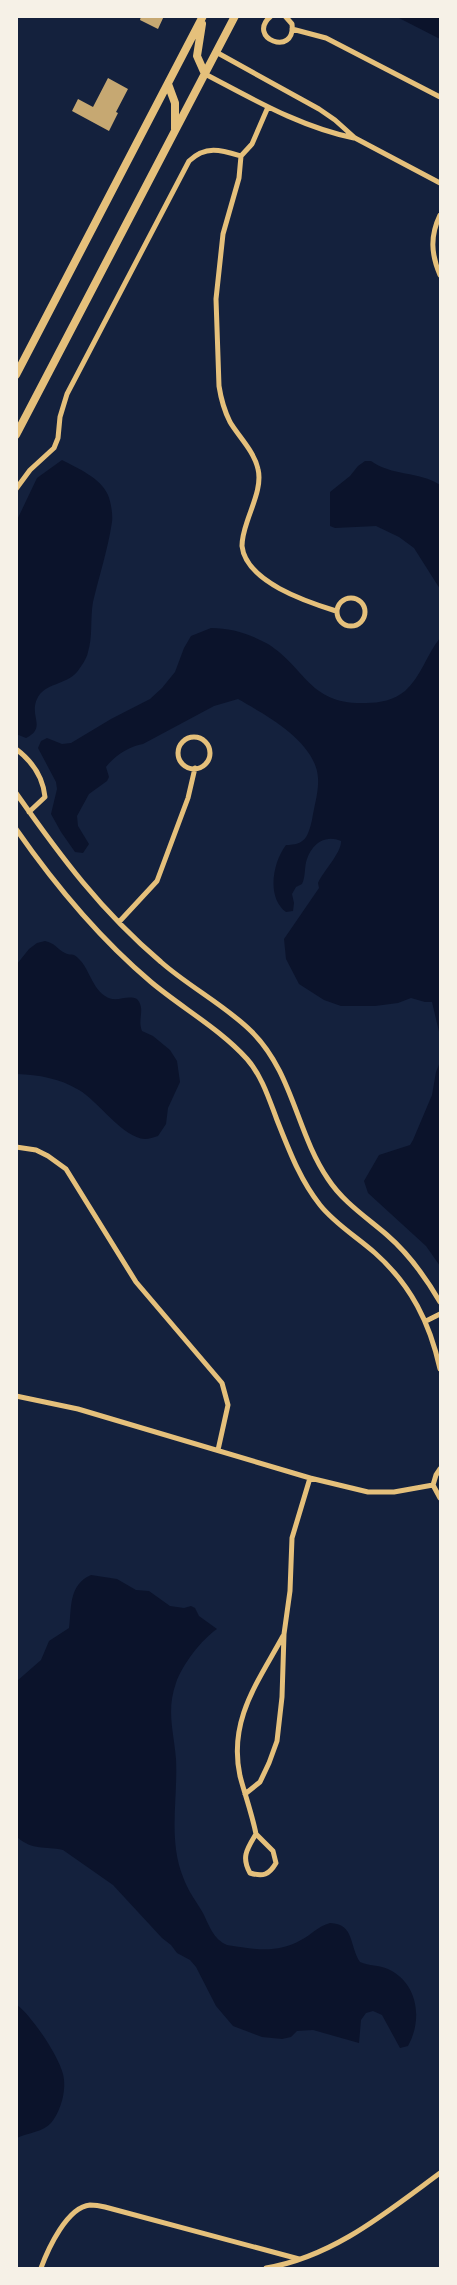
<svg xmlns="http://www.w3.org/2000/svg" width="457" height="2285" font-family="'Varela Round',sans-serif">
  <rect width="100%" height="100%" fill="#14213d"/>
  <path fill="#0b132b" d="M397,17H440V39Z
    M62,460C77,468 101,478 108,495C111,502 113,515 112,522C108,549 99,576 93,602C90,619 93,636 88,652C87,658 81,667 77,672C66,685 44,683 37,699C29,716 47,728 26,738L16,734L17,520L37,478Z
    M365,461H371C391,476 419,471 440,485V589L414,548L399,537L376,526L335,528L330,526V492L350,476L358,466Z
    M211,628C231,628 250,634 268,644C307,669 309,705 366,703C380,703 394,700 405,691C421,677 427,654 440,638V1036L432,1002H425L411,998L398,1003L375,1006H341L324,1000L299,984L286,959L284,939L319,888L318,883C323,872 342,852 341,841C325,834 312,844 307,859C304,867 306,876 302,884L296,887L292,894L294,903L293,911L286,912C266,897 273,862 286,845C305,845 308,837 312,820C314,807 319,791 318,778C316,742 266,715 238,699L214,706L143,744C130,746 114,756 106,767L109,777L107,781L89,794L77,816L78,826L89,844L83,853L75,852L61,832L51,814L57,789L56,782L38,748L41,741L47,738L62,744L71,743L111,719L150,699L162,688L175,672L184,648L191,636Z
    M45,941C55,943 57,949 65,953C68,955 71,954 74,955C89,964 90,986 105,996C116,1004 126,994 137,999C146,1009 137,1019 142,1031L153,1036L170,1050L177,1061L180,1082L168,1108L166,1124L158,1136C154,1137 149,1139 145,1139C123,1138 98,1101 79,1090C59,1078 39,1075 17,1074V964L29,949L37,943Z
    M440,1062V1266L426,1246L368,1193L364,1181L379,1155L410,1145L413,1140L432,1095L436,1072Z
    M91,1575L117,1579L136,1590L149,1591L170,1606L184,1608L191,1606L195,1608L199,1616L217,1629C202,1639 182,1665 176,1683C166,1711 174,1732 176,1759C178,1799 168,1839 183,1877C188,1891 196,1901 203,1913C209,1925 213,1939 227,1945C254,1949 276,1954 301,1940C311,1935 318,1926 330,1923C355,1924 349,1946 360,1962C369,1966 379,1965 388,1969C418,1983 423,2019 408,2046L400,2048L382,2015L373,2011L366,2013L361,2020L359,2043L313,2030L297,2031L291,2037L282,2039L262,2037L233,2026L216,2006L196,1967L190,1960L177,1953L171,1945L162,1938L113,1885L63,1850C45,1846 33,1851 17,1837V1681L41,1660L49,1641L69,1628C72,1608 68,1585 91,1575Z
    M16,2004C32,2016 58,2055 63,2074C67,2089 61,2111 51,2123C43,2132 27,2133 17,2138Z"/>
  <path fill="#c6a872" d="M141,16H164L158,29L140,20Z
    M108,78L128,89L116,112L118,113L109,131L72,111L78,99L93,107Z"/>
  <g fill="none" stroke-linecap="round" stroke-linejoin="round">
    <path stroke="#e5c07b" stroke-width="5" d="M271,16C245,38 296,58 292,24L285,16
      M292,29L326,38L440,97
      M216,52L319,109L335,120L355,138L440,183
      M205,74C253,99 300,127 354,138
      M268,107L252,144L241,156L239,178L223,234L216,299L219,386C221,399 224,410 230,422C239,437 254,451 258,469C262,485 253,504 248,519C245,528 242,536 242,546C246,582 307,602 336,611
      M440,215C430,236 431,254 440,275
      M16,489L30,470L54,448L58,438L60,417L67,394L189,161C206,145 221,150 241,156
      M337 612a14 14 0 1 1 28 0a14 14 0 1 1-28 0Z
      M178 753a16 16 0 1 1 32 0a16 16 0 1 1-32 0Z
      M16,749C32,761 43,777 45,797L29,812
      M16,793C61,857 101,911 161,962C188,986 226,1006 251,1031C293,1072 296,1132 328,1179C343,1202 366,1217 387,1235C409,1254 426,1278 440,1302
      M16,829C55,885 99,938 151,982C182,1008 220,1029 247,1059C262,1076 269,1099 277,1120C289,1150 300,1180 320,1205C335,1224 357,1237 375,1253C411,1285 430,1323 440,1369
      M119,922L157,881L188,798L195,768
      M16,1147L36,1150L48,1156L66,1169L136,1282L222,1383L228,1405L218,1450
      M426,1321L440,1314
      M16,1396L78,1409L310,1478L368,1492H394L433,1485
      M440,1469L436,1475L433,1485L440,1498
      M245,1794L260,1782L269,1763L277,1741L282,1697L284,1634L290,1591L292,1538L310,1478
      M256,1834C252,1814 245,1795 240,1776C228,1720 258,1682 283,1636
      M256,1834L273,1851L276,1863C269,1875 263,1877 250,1873C241,1857 247,1849 256,1834Z
      M41,2268C48,2249 67,2207 90,2205C95,2205 101,2206 105,2207L299,2259
      M266,2268C333,2257 387,2212 440,2173"/>
    <path stroke="#e5c07b" stroke-width="8" d="M202,24L197,56L205,74
      M168,84L175,103V129
      M16,375L203,16
      M16,435L235,16"/>
  </g>
  <rect width="457" height="2285" fill="none" stroke="#f6f1e7" stroke-width="36"/>
</svg>
